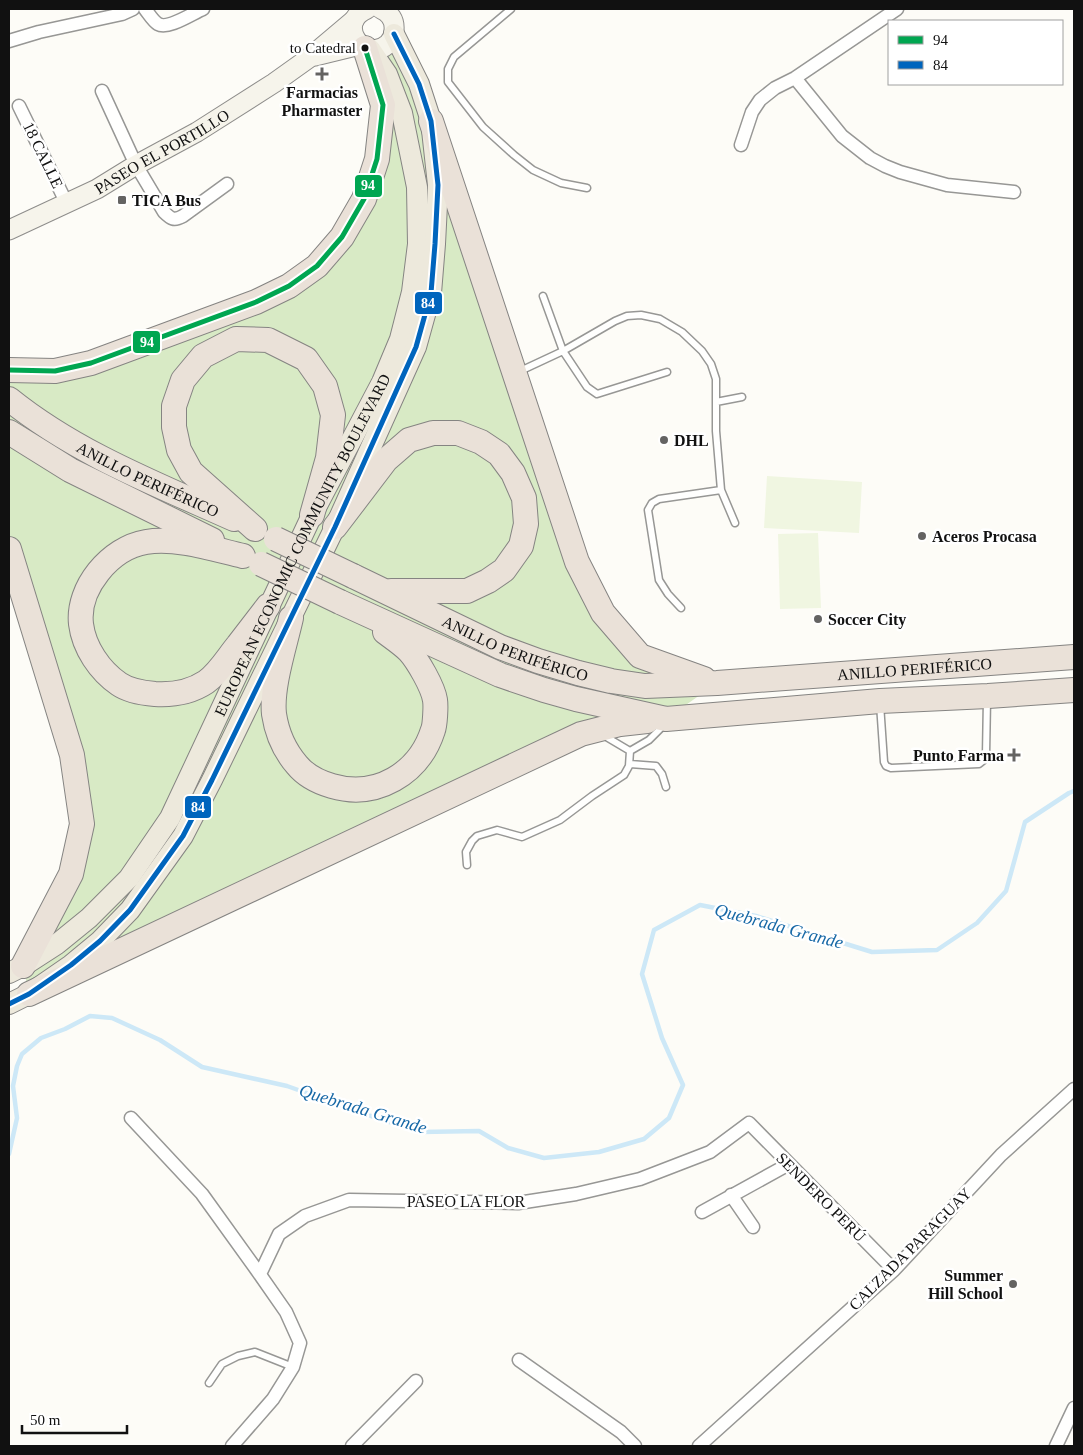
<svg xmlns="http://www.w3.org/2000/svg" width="1083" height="1455" font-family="'Times New Roman',serif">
  <rect width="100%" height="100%" fill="#fdfcf7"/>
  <path fill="#d8eac5" d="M394,34L577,562L640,656L717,683L666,719L620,724L29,994L23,966L82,824L9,549V370L55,371L317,266L377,159L370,49Z"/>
  <path fill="#f0f6e1" d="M767,476L862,482L859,533L764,528Z
    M818,533L821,608L780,609L778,534Z"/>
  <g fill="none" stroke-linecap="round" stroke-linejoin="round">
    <path stroke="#cde8f7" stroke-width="4.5" d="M9,1154L17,1118L13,1086L17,1066L22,1054L41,1038L65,1029L90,1016L112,1018L160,1040L202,1067L287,1086L371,1116L421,1132L479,1131L508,1148L544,1158L599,1152L644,1139L669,1118L683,1085L662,1038L642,974L654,930L700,905L756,916L872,952L937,950L977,923L1006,891L1025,822L1069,793L1074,791"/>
    <g stroke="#979795" stroke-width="9">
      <path id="lane" d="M511,9L454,57L448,69V82L483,127L514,155L533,170L561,183L587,188
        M543,296L563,351L615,321L627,316L641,315L660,319L682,332L702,351L711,364L716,379V431L721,490L735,523
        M518,372L563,351L587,387L597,394L667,372
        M716,402L742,397
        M681,608L668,594L659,580L648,510L652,503L659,499L721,490
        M880,704L884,762L886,766L891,768L979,764L984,760L986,755L987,699
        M603,735L630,751
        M630,764L656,766L662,774L666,787
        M467,865L466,852L472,841L477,836L497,830L522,837L560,820L592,796L624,775L629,766L630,751L649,740L665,724
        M209,1383L222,1364L238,1356L255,1352L293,1367"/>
    </g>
    <g stroke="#979795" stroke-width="15">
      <path id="street" d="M145,9C149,14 153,21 158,24C168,30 193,13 203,9
        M9,41L39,32L122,14L133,9
        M795,78L842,136L870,158L885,166L900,172L947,185L1014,192
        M102,91L136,165L164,212C171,219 174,221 183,216L227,184
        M19,106L67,204
        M741,145L752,112L760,100L775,88L795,78L897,9
        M131,1118L202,1194L256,1269L286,1312L300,1343L293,1367L273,1399L232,1446
        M731,1195L753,1227
        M702,1212L789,1164
        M260,1274L279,1234L305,1216L349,1200L518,1203L576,1194L640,1179L710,1152L749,1123L894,1270
        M519,1360L621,1432L635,1446
        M352,1446L416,1381
        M699,1446L894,1270L1001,1155L1074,1089
        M1056,1446L1074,1408"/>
    </g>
    <g stroke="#8e8d8b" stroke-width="21">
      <g id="secondary">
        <path d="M367,9C334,23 364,65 388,44C392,40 394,36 394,30C395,20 390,13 381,9"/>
        <path d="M315,56L360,45"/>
        <path id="s1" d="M9,230L97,189L136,165L197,132L274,83L309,58L354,20"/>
      </g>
    </g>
    <g stroke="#858482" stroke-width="22">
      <g id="primary">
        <path id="s2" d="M9,973L23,966L57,944L89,918L129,878L170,818L312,515L382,382L400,339L412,292L418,244L417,187L402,113L387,74L370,49"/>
        <path d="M9,1004L29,994L71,965L100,941L130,910L183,836L212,780L335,527L416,347L431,293L435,244L438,185L431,121L419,84L394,34"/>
      </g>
    </g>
    <g stroke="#858482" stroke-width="26">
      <g id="highway">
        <path d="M431,121L577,562L603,613L640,656L704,679"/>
        <path d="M9,370L55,371L91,363L256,302L289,286L317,266L342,237L364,199L377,159L383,105L365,48"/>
        <path id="s3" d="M9,399C76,453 156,484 234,519"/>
        <path d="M9,432L70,470L212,540"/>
        <path d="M335,527L386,460L409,440L433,433H458L481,442L499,454L513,473L524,498L526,524L521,546L504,570L488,581L467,591H391"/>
        <path d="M255,529L191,472L179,450L174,427V406L183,380L203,356L236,339L268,340L306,359L325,386L333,415L328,458L312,515"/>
        <path d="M9,549L72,755L82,824L71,874L23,966"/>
        <path d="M243,556C213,549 176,537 146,542C110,548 77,588 81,624C84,648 100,671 119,684C129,691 143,693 155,694C172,695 191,692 206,682C219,673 228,657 238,645C248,632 258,619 268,606"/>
        <path id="s4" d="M353,576L500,647L538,661L578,673L611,681L645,686L717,683L1074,657"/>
        <path d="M340,602L500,675L544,690L576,699L666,719L880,701L988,696L1074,690"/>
        <path d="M291,618C285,645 271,687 274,714C277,734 284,750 297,765C306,776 318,782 332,786C376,799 419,774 433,730C435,725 436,706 435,700C433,687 418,661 409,651C402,644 393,638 385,632"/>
        <path d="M29,994L581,734L620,724L647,721"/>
      </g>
    </g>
    <use href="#lane" stroke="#fffffe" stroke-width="6"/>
    <use href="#street" stroke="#fffffe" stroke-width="12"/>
    <use href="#secondary" stroke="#f6f4eb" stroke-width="19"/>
    <use href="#primary" stroke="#ede9dc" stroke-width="20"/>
    <use href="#highway" stroke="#eae1d8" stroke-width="24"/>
    <g stroke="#858482" stroke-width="26" stroke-linecap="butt">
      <path id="highway-bridge" d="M276,539L353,576
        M261,564L340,602"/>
    </g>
    <use href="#highway-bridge" stroke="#eae1d8" stroke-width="24"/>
    <g stroke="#fff" stroke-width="9">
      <path id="bus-1" d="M9,370L55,371L91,363L256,302L289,286L317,266L342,237L364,199L377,159L383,105L365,48"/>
    </g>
    <g stroke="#fff" stroke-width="9">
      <path id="bus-2" d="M9,1004L29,994L71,965L100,941L130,910L183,836L212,780L335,527L416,347L431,293L435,244L438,185L431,121L419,84L394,34"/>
    </g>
    <use href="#bus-1" stroke="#00a651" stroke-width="5"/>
    <use href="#bus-2" stroke="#0065bd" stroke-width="5"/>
  </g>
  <circle fill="#111" stroke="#fff" stroke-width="2" cx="365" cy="48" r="4.5"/>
  <g fill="#646362" stroke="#fff" stroke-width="2">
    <path d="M319.5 66.5h5v5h5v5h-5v5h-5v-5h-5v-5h5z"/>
    <rect x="117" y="195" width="10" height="10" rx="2.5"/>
    <circle cx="664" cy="440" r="5"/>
    <circle cx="922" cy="536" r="5"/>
    <circle cx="818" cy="619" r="5"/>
    <path d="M1011.5 747.5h5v5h5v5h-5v5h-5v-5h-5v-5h5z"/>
    <circle cx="1013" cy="1284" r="5"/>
  </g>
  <g text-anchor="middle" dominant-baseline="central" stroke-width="5" stroke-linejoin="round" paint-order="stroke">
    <g font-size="15" fill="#111" stroke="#fff" text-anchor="end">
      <text x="356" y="48">to Catedral</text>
    </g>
    <g font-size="16" font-weight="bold" fill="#111" stroke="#fff" text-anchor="start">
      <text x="322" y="92" text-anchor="middle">Farmacias<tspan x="322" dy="18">Pharmaster</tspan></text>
      <text x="132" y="200">TICA Bus</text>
      <text x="674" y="440">DHL</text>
      <text x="932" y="536">Aceros Procasa</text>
      <text x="828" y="619">Soccer City</text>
      <text x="1004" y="755" text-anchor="end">Punto Farma</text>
      <text x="1003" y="1275" text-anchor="end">Summer<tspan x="1003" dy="18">Hill School</tspan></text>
    </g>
    <g font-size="16" fill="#111" stroke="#fff">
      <text stroke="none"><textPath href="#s1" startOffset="172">PASEO EL PORTILLO</textPath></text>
      <text transform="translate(43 155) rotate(64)">18 CALLE</text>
      <text stroke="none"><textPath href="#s3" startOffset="161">ANILLO PERIFÉRICO</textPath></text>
      <text stroke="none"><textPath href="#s2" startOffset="530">EUROPEAN ECONOMIC COMMUNITY BOULEVARD</textPath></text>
      <text stroke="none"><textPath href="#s4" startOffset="178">ANILLO PERIFÉRICO</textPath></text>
      <text stroke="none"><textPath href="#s4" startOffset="584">ANILLO PERIFÉRICO</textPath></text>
      <text transform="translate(821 1197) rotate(45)">SENDERO PERÚ</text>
      <text x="466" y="1201">PASEO LA FLOR</text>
      <text transform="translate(910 1249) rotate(-45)">CALZADA PARAGUAY</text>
    </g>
    <g font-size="18" font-style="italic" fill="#1768a6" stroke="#fff">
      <text transform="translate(779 926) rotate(15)">Quebrada Grande</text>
      <text transform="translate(363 1109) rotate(17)">Quebrada Grande</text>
    </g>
  </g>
  <g stroke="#fff" stroke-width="2">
    <rect x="354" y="174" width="29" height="24" rx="5" fill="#00a651"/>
    <rect x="414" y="291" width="29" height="24" rx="5" fill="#0065bd"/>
    <rect x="132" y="330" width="29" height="24" rx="5" fill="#00a651"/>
    <rect x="184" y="795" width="28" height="24" rx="5" fill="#0065bd"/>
  </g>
  <g font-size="14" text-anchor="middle" font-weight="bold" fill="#fff">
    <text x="368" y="190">94</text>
    <text x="428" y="308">84</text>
    <text x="147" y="347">94</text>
    <text x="198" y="812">84</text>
  </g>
  <rect width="1083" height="1455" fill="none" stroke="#111111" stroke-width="20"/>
  <rect x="888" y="20" width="175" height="65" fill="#ffffff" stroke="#a0a0a0"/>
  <rect x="898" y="36" width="25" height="8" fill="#00a651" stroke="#a0a0a0"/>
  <text x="933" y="45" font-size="15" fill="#111111">94</text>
  <rect x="898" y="61" width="25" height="8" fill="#0065bd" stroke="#a0a0a0"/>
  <text x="933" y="70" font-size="15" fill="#111111">84</text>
  <path d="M22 1425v8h105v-8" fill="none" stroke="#111111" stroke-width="2.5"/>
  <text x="30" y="1425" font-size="15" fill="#111111" stroke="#ffffff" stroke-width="4" paint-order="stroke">50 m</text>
</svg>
